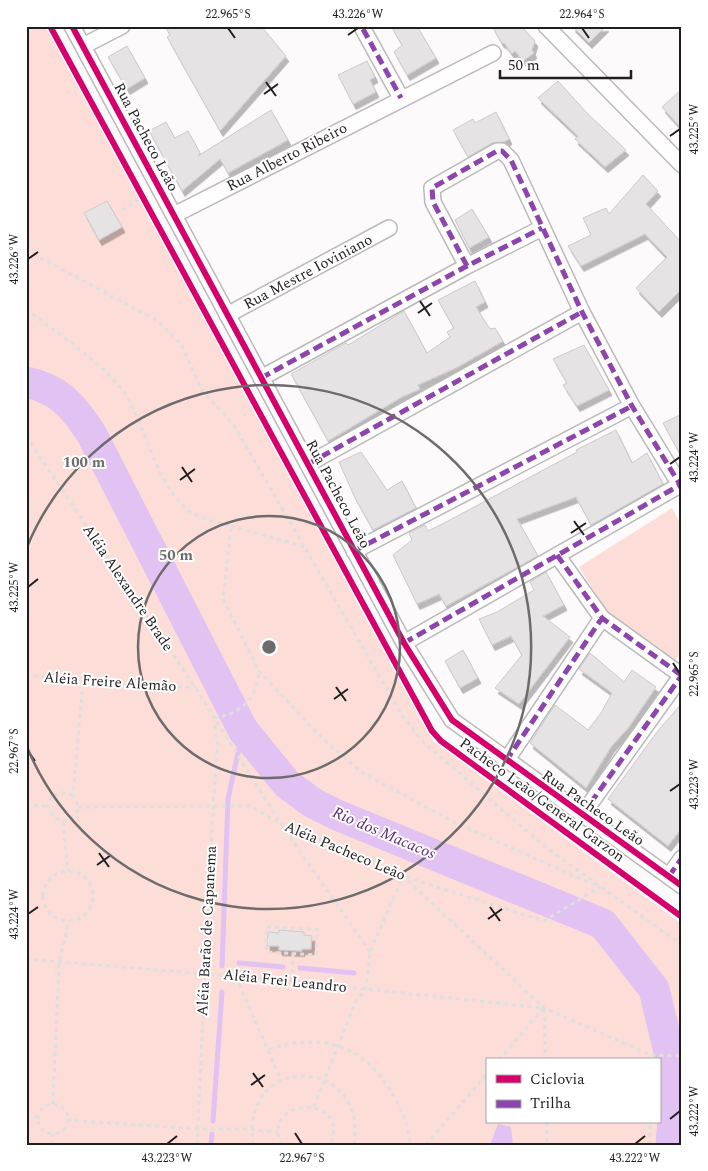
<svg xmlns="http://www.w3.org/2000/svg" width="708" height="1171" font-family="Spectral,serif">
  <defs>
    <filter id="shadow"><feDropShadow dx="3" dy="5.5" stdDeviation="0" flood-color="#0004"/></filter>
  </defs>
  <rect width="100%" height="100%" fill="#fdfafb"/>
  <path fill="#fcddd7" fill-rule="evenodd" d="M26,26H46L433,741L682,924V1145H26ZM487,1060H659V1122H487Z
    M672,508L682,527V652L673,663L608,613L579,567Z"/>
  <path fill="#e2c1f3" d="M498,1124L511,1127L513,1145H490Z"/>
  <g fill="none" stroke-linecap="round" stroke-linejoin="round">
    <path stroke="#e2c1f3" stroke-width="5" d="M239,963L283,967
      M222,966L228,799L243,730
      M300,968L354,973
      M213,1121L222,992
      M211,1145L212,1134"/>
    <path stroke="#e2c1f3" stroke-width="31" d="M26,382C59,389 73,406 91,433L243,730L287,784L313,803L337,815L603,924L654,989L676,1081L671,1145"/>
  </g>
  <path fill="#e5e3e4" stroke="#cccacb" filter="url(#shadow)" d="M165,26H261L286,56L220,131L167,37L170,35Z
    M391,26H417L436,58L407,75L394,52L402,45Z
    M492,26H521L535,41L532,50L534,53L523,61L515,51L512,54L505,44L501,42Z
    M572,26H606L589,43Z
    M127,46L145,78L127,89L108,57Z
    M367,61L375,77L370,80L376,92L353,104L338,75Z
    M558,81L587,113L626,150L605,167L575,139L578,136L538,98Z
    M682,89V129L662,107Z
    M271,110L288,140L228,173L220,159L182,191L149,131L166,122L175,138L188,131L200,153L198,156Z
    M496,112L509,139L504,142L492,143L468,157L453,130L473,119L475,123Z
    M643,175L658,191L646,204L682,243V289L659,312L636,288L667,257L645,234L581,266L568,246L591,235L583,218L606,208L609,214Z
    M107,201L122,227L99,240L84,213Z
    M472,209L489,237L469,248L455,220Z
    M475,281L485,302L476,307L490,329L495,328L503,341L458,367L418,385L420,389L402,397L328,441L291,374L346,343L348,345L404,311L427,353L450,337L447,332L454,328L438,300Z
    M584,345L609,390L577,406L563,385L567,383L553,359Z
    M682,414V458L663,423Z
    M616,430L632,463L647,453L663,484L591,525L576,497L517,519L538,556L446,606L439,594L417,604L393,555L412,540L409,533L425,525L428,531L448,521L577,452L576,450Z
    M361,452L387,490L402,481L416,508L373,530L355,498L339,462Z
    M546,572L564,605L543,616L570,637L519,704L495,688L522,655L511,636L492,645L479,619L497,612L534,590L530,582Z
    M463,650L478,678L460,688L445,661Z
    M590,653L624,682L632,670L656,687L629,727L611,747L586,788L530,743L555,705L588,730L601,713L612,693L579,669Z
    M682,703V828L668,846L608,799L657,732Z
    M279,930L304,932V935L312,936L311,949H302V951L279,950V946H267L268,932L279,933Z"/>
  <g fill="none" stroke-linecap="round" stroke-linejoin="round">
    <g stroke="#bbb9ba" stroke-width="18">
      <path id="minor" d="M72,26L404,643L452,720L682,886
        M546,26L682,165
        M363,29L401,98
        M83,46L122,26
        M174,215L493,53
        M467,266L433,202L432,188L497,151H502L511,160L582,312L632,406L682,488
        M227,315L389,228
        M261,378L467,266L542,228
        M308,464L582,312
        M354,551L632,406
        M557,555L602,618L681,675
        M404,643L680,485
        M506,761L602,618
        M582,815L682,675
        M669,876L682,858"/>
    </g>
    <path stroke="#dfdfdf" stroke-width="3" stroke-dasharray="4 4" stroke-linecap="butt" d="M122,210L145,196
      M26,250L158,321L181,344L203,392L233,424L402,715L424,743L548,849L682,945
      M26,309C55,332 105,364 125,394C147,427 159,499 198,516C208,521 220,523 231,526L223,599L259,671L324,740L363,773L460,825L595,885
      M26,436L195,687L281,824L370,952
      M231,526L305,547
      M26,675L144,687H195
      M214,718C241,714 257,698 259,672
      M73,795L59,792L51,797L48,806L54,818L67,821L77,812V803L73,795L83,681
      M26,805L48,806
      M78,807L250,806L281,824L376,861L403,876L544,921L600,887
      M63,822L68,871
      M43 896a25 25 0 1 1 50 0a25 25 0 1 1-50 0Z
      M267,927L317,929L316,955L266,952Z
      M26,959L292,981L543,1008
      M236,977L281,1080
      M292,981L293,953
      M544,1009L545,1060
      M269,1049C322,1033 360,1043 391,1091C400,1106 410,1127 410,1145
      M499,1060L543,1009
      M53,1104L59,963L69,921
      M38 1119a15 15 0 1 1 30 0a15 15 0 1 1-30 0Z
      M314,1107L355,1003L366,988L370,952L403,876L544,1008L651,1055L682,1056
      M26,1116L38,1117
      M67,1120L198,1129H251L279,1133
      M547,1122V1145
      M52,1145L53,1134
      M197,1145L213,806L218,744L214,721
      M253,1145C240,1048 370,1058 354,1145
      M282,1145C258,1097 353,1093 330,1145
      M426,1145L487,1074
      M650,1145V1122"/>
    <use href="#minor" stroke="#fffefe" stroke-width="15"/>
    <path stroke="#8e44ad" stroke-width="5" stroke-dasharray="10 5" stroke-linecap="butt" d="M363,29L401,98
      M467,266L433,202L432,188L497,151H502L511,160L582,312L632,406L682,488
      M261,378L467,266L542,228
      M308,464L582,312
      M354,551L632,406
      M557,555L602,618L681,675
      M404,643L680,485
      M506,761L602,618
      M582,815L682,675
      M669,876L682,858"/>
    <g stroke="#fff" stroke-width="9">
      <path id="cycleway" d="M50,26L432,731L441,741L682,917
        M72,26L404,643L452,720L682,886"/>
    </g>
    <use href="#cycleway" stroke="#d6006c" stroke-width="6"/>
  </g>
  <path fill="none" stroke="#201e1f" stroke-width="2" d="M228,28L235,38M582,28L589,38M348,35L358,28M266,82L276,96M264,94L278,84M670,136L680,129M28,259L38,252M420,301L430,316M418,313L432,303M670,464L680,457M182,467L192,482M180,480L195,469M574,521L584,535M571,533L586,523M28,587L38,579M673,663L680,674M336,687L346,701M334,699L348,689M28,751L35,761M670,791L680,784M99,853L109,867M97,865L111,855M490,907L500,921M28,914L38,907M488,919L502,909M253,1073L263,1087M251,1085L265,1075M670,1119L680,1111M295,1133L302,1144M167,1144L177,1136M635,1144L645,1136"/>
  <g fill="none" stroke="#6d6b6c" stroke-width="2.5">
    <circle cx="269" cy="647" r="131"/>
    <path d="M27 547A262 262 0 1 1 27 747"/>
  </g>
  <g text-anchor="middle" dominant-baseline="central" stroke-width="4" stroke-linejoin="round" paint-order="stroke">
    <g font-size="15" fill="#201e1f" stroke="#fff">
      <text transform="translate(146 137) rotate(62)">Rua Pacheco Leão</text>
      <text transform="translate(287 157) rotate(-27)">Rua Alberto Ribeiro</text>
      <text transform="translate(308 272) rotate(-28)">Rua Mestre Ioviniano</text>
      <text transform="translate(338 494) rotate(62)">Rua Pacheco Leão</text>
      <text transform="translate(128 588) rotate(56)">Aléia Alexandre Brade</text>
      <text transform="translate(110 682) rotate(4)">Aléia Freire Alemão</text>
      <text transform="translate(542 800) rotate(36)">Pacheco Leão/General Garzon</text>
      <text transform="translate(593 808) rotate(35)">Rua Pacheco Leão</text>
      <text transform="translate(345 851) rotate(23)">Aléia Pacheco Leão</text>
      <text transform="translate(207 931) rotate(-87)">Aléia Barão de Capanema</text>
      <text transform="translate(285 981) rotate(6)">Aléia Frei Leandro</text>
    </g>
    <g font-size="16" font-style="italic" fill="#5f2879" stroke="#fff">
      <text transform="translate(384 833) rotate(23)">Rio dos Macacos</text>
    </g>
  </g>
  <circle cx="269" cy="647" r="8" fill="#6d6b6c" stroke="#fff" stroke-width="2.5"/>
  <g font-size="15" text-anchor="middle" font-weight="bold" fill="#6d6b6c" stroke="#fff" stroke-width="4" stroke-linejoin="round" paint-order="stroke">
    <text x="84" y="467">100 m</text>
    <text x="176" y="560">50 m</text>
  </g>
  <rect width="708" height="1171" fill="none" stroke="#ffffff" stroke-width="55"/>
  <rect x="486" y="1058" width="175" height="65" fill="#ffffff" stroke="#a6a5a5"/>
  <rect x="496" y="1075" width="25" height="8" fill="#d6006c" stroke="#a6a5a5"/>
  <text x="530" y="1084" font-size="15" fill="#201e1f">Ciclovia</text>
  <rect x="496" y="1100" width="25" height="8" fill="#8e44ad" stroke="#a6a5a5"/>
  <text x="530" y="1108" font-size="15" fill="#201e1f">Trilha</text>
  <path d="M500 70v8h131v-8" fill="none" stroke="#201e1f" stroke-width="2.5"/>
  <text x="508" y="70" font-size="15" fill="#201e1f" stroke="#ffffff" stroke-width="4" paint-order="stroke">50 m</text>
  <rect x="28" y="28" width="652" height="1116" fill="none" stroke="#201e1f" stroke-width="2"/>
  <g font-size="12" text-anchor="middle" fill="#201e1f">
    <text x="228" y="18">22.965°S</text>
    <text x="358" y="18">43.226°W</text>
    <text x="582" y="18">22.964°S</text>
    <text transform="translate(694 129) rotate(-90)" y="4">43.225°W</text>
    <text transform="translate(14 259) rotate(-90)" y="4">43.226°W</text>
    <text transform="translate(694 457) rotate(-90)" y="4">43.224°W</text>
    <text transform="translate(14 587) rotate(-90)" y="4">43.225°W</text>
    <text transform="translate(694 674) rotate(-90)" y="4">22.965°S</text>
    <text transform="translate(14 751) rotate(-90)" y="4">22.967°S</text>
    <text transform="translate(694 784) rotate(-90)" y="4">43.223°W</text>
    <text transform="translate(14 914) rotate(-90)" y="4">43.224°W</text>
    <text transform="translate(694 1111) rotate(-90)" y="4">43.222°W</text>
    <text x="167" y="1162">43.223°W</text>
    <text x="302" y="1162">22.967°S</text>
    <text x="635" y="1162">43.222°W</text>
  </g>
</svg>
